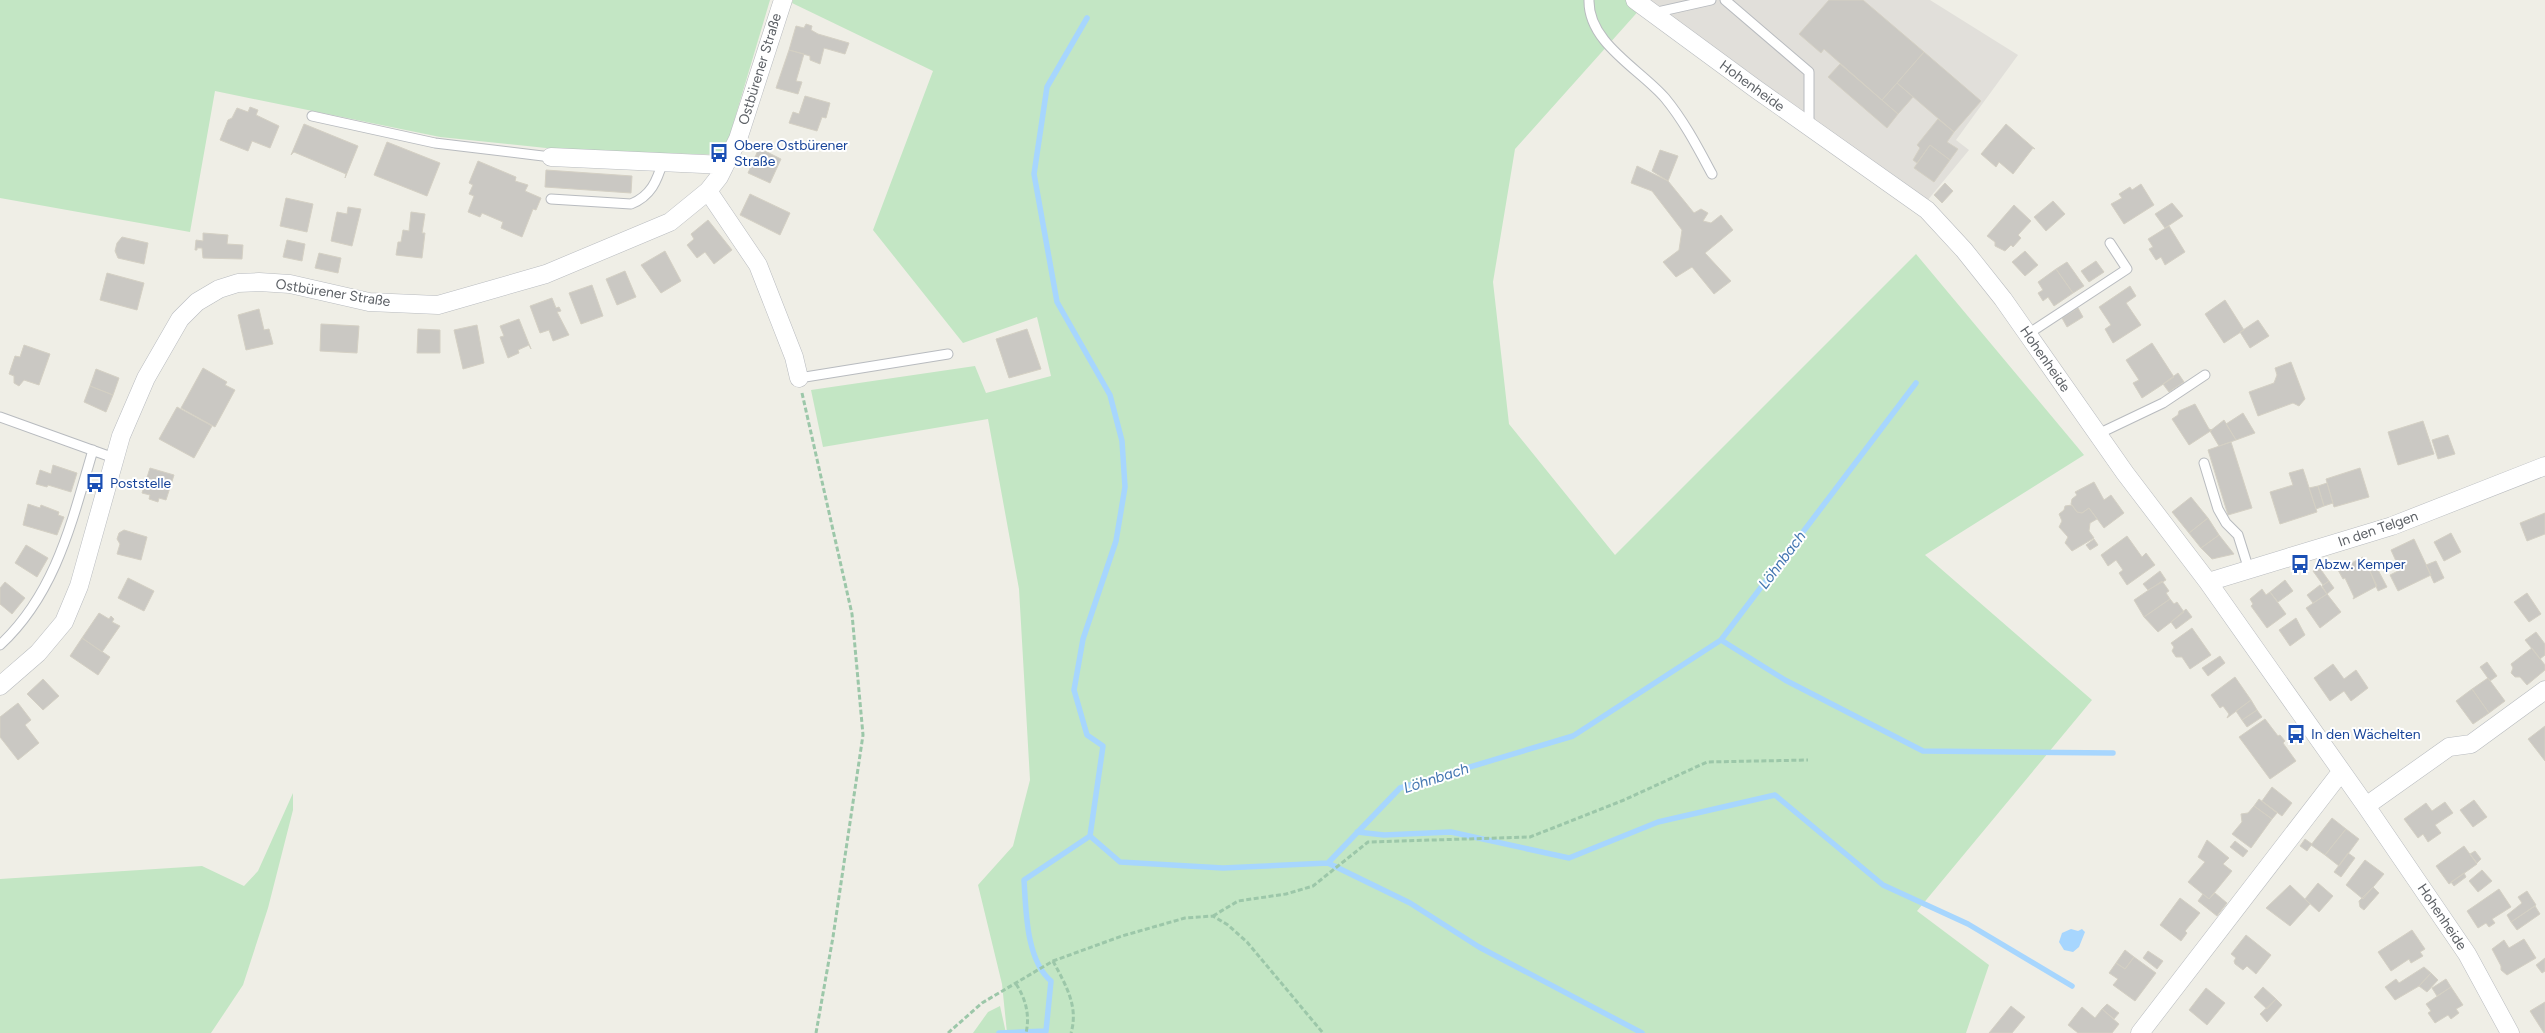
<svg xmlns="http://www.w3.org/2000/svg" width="2545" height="1033" font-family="Figtree,sans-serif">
  <rect width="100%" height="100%" fill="#efeee6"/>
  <path fill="#e1dfda" d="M1649,0H1930L2018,55L1956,140L1969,150L1927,201Z"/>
  <path fill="#c3e6c4" d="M0,0H770L724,155L565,150L440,137L215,91L190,232L0,198Z
    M793,0H1632L1642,7L1515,149L1493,282L1509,424L1615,555L1916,254L2084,455L1925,555L2092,700L1917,911L1989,965L1966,1033H1007L1002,984L978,885L1013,846L1030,780L1019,589L988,419L823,447L811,390L975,366L986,393L1051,376L1037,317L963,343L873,230L933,71L792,3Z
    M293,793V810L268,908L243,985L211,1033H0V879L202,866L244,886L258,871Z
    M1000,1006L1006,1033H973L988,1012Z"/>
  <path fill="#a7d6fe" d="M2071,929L2078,931L2082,929L2085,932L2079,947L2073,952L2064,950L2059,942L2062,933Z"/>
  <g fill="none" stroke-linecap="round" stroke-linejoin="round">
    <path stroke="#a7d6fe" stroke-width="5.5" d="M1087,18L1047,87L1034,174L1057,302L1110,395L1122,441L1125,487L1116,541L1083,639L1074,690L1087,735L1103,746L1090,836
      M1721,640L1785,680L1923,751L2113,753
      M1357,832L1384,835L1451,832L1569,858L1658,822L1775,795L1883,885L1968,924L2072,986
      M1328,863L1410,903L1479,947L1642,1033
      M999,1033L1046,1031L1051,981C1026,960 1026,910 1024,880L1090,836L1120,862L1223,868L1328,863L1400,788L1573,736L1721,640L1916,383"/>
  </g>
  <path fill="#cac8c3" stroke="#d4d0c4" d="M1829,0H1863L1924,52L1882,100L1824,49L1821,53L1799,34Z
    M806,24L812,26L811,30L818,34L849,43L845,54L824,48L820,64L810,60V56L789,50L796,26L804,28Z
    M789,50L804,54L796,81L802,82L798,94L776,88Z
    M1924,52L1981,101L1954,132L1897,83Z
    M1840,64L1898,114L1887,128L1828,77Z
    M1897,83L1913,97L1898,114L1882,100Z
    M805,96L830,103L826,118L822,117L817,131L789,123L793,112L799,114Z
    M250,107L258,110L256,115L279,126L270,148L252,141L248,151L220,140L228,120L232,118L237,108L248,112Z
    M1938,119L1954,132L1947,142L1958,149L1950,160L1930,145L1917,163L1913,160L1920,148L1917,145Z
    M304,124L358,146L345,178L346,174L294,152L291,155Z
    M2006,124L2035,149L2033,148L2013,174L1999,162L1996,167L1981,154Z
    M387,142L440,163L427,196L374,175Z
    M1930,145L1950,160L1934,182L1914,168Z
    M759,148L781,159L770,183L748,173Z
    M1660,150L1678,156L1668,181L1652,171Z
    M478,161L516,177L515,181L528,185L525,191L541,198L536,210L533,209L522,237L501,228L503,222L482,213L480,217L468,212L474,196L469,194L473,185L469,183Z
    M1637,166L1668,181L1694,213L1701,209L1708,213L1703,221L1711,223L1721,215L1733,230L1705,253L1731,281L1714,294L1692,267L1676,277L1663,262L1679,250L1682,230L1652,191L1631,183Z
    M546,170L632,176L631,193L545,187Z
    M1945,183L1953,191L1942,203L1934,195Z
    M2141,184L2154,205L2124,224L2111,204L2122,198L2119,194L2130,187L2132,190Z
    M750,194L790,213L780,235L740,215Z
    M286,198L313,204L307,232L280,226Z
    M2053,201L2065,214L2046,231L2034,217Z
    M2172,203L2183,216L2165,228L2155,214Z
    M2014,205L2031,221L2018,235L2021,238L2013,247L2011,245L2005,251L1995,246V242L1987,236Z
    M348,207L361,209L352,246L331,241L337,212L347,214Z
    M411,212L425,214L422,233H425L422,258L396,255L398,242H401L403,230L409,231Z
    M708,220L732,250L714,264L705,252L697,258L687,245L694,239L691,234Z
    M2169,226L2185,252L2165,265L2161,257L2156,260L2149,249L2153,247L2148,239Z
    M203,233L228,235L227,244L243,245L242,259L203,258L202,248H197V250H195L196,240L203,241Z
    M122,237L148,243L144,264L118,258L115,251L117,243Z
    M287,240L305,244L302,261L283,257Z
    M665,251L681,281L661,293L641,265Z
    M2025,251L2038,265L2025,276L2012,262Z
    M319,253L341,258L338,273L315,268Z
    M2096,261L2104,272L2089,282L2081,271Z
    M2067,262L2084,286L2073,293L2056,269Z
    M2056,269L2073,293L2054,306L2048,297L2043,301L2038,293L2043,290L2038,282Z
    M625,271L636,297L617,305L606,279Z
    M107,273L144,283L137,310L100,300Z
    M592,285L603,316L581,324L569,293Z
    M2130,286L2136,296L2126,303L2141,325L2113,343L2105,329L2111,325L2099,307Z
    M552,298L556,308L559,307L561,311L557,312L569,335L553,341L549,330L540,333L530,306Z
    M2225,300L2244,330L2224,343L2205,314Z
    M2078,308L2083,317L2067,327L2062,318Z
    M259,309L264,330L269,329L273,344L246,350L238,315Z
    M519,319L531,349L529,345L518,350L519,353L508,358L500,337L504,336L500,326Z
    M2258,320L2269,336L2250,348L2240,332Z
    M321,324L359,326L357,353L320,351Z
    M477,325L484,363L463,369L454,330Z
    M418,329L440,330V353H417Z
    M1027,329L1041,369L1009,378L996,339Z
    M2152,343L2174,377L2142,398L2133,383L2139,380L2126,360Z
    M24,345L50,354L39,385L24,380L19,386L14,383V376L9,374L15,356L20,357Z
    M2291,362L2305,399L2299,406L2293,403L2258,416L2249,392L2274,383L2277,375L2275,368Z
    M203,368L227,382L225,385L235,390L215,427L181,408Z
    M96,369L119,378L113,395L90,386Z
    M2178,373L2184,382L2169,392L2163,384Z
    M90,386L113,395L106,412L84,402Z
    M2195,404L2209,429L2212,430L2189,445L2172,419L2178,415L2179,411Z
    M177,407L212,426L194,458L159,439Z
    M2243,413L2255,433L2236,440L2226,424Z
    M2224,420L2236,440L2219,446L2210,431Z
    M2423,421L2434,454L2398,465L2388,432Z
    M2448,435L2455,454L2438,459L2432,440Z
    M2231,442L2252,508L2228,515L2208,450Z
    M53,465L77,473L71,492L48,485L47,487L36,484L40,470L51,474Z
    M150,468L174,475L166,500L159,498L158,502L149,499L150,495L142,493Z
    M2360,468L2369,497L2334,507L2326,479Z
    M2303,469L2317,512L2280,524L2270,492L2293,485L2289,473Z
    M2094,482L2104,500L2111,495L2124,513L2104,528L2089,508L2082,513L2077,512L2071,504L2072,499L2077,495L2075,492Z
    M2327,483L2333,503L2324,506L2318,486Z
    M2318,486L2324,506L2316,509L2309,488Z
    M2191,497L2208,518L2189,533L2172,512Z
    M28,504L40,508L41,505L59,512L58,515L64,517L57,535L23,525Z
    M2072,505L2077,512L2082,513L2089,508L2097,519L2090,523L2089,531L2094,538L2072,551L2065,543L2068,537L2059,527L2062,521L2059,514L2064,510L2065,506Z
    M2545,513V534L2527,541L2520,523Z
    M2208,518L2219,535L2201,548L2189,533Z
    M124,530L147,537L141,560L117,554L120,544L117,539L119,533Z
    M2451,533L2461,552L2444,561L2434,542Z
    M2219,535L2234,554L2212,559L2201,548Z
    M2127,536L2142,557L2146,553L2155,565L2127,585L2119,573L2123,570L2116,560L2108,566L2101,555Z
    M2094,539L2098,545L2090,550L2086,545Z
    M2414,539L2431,575L2398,591L2390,575L2400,570L2391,550Z
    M26,545L48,558L37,577L15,563Z
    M2363,557L2377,586L2353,599L2354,597L2345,578L2343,579L2338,570Z
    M2436,561L2444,578L2434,583L2426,565Z
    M2319,567L2329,581L2323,585L2313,571Z
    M2377,568L2387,587L2378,591L2370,571Z
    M2160,571L2166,580L2148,590L2143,584Z
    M128,578L154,591L144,611L118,598Z
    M2285,580L2293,591L2278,602L2270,592Z
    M2162,581L2169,591L2166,593L2170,599L2144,617L2134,600Z
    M2329,581L2334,588L2327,594L2322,586Z
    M5,582L25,598L12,614L0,604V588Z
    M2320,585L2327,594L2313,603L2307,595Z
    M2262,589L2266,595L2270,592L2286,614L2267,628L2251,606L2253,604L2250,599Z
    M2527,593L2541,614L2529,622L2514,602Z
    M2327,594L2341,612L2320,628L2306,608Z
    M2170,599L2174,604L2177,602L2184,612L2158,632L2144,617Z
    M2186,609L2192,617L2176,629L2171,622Z
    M99,613L109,619L111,616L114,619L112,622L120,626L102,652L82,638Z
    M2296,618L2305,635L2290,646L2279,630Z
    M2192,628L2211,655L2190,669L2182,657H2176L2172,651L2174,647L2171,643Z
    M2536,632L2545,644V655L2540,659L2525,640Z
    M82,638L110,657L98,675L70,656Z
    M2532,648L2545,665V670L2527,685L2520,677H2515L2511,673L2513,668L2511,664Z
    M2220,656L2225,663L2208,676L2202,668Z
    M2487,662L2497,676L2490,681L2480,667Z
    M2333,664L2344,679L2356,670L2368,688L2351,701L2344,691L2330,701L2314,678Z
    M2235,677L2251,700L2227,718L2229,714L2223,706L2220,708L2211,695Z
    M2488,678L2505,701L2489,713L2472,689Z
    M43,679L59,696L43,710L27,694Z
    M2472,689L2489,713L2473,724L2456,701Z
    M2251,700L2257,710L2242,720L2236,711Z
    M18,703L31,720L25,725L39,743L18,760L0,737V717Z
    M2257,710L2262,717L2247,727L2242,720Z
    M2265,719L2278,736L2280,735L2285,741L2283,743L2296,761L2270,779L2239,737Z
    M2545,726V761L2528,739Z
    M2272,787L2292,803L2282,816L2262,801Z
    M2259,799L2277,813L2272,819L2254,806Z
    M2474,800L2487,817L2473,827L2460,810Z
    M2445,802L2453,813L2435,825L2441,833L2428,842L2423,834L2418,838L2404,819L2426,803L2432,811Z
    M2254,806L2272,819L2251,848L2232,834L2242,822L2241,814L2248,813Z
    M2332,818L2346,829L2325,855L2311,845Z
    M2346,829L2359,839L2339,866L2325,855Z
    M2305,839L2312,844L2307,851L2300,846Z
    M2207,840L2229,858L2223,864L2232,871L2209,899L2188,882L2205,862L2198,857Z
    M2235,841L2248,851L2243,857L2230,847Z
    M2464,846L2477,864L2449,884L2436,866Z
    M2475,851L2481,859L2477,863L2470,854Z
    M2348,853L2355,858L2341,877L2334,872Z
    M2365,860L2384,874L2363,899L2346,885Z
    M2482,870L2492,881L2478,892L2469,881Z
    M2464,873L2466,877L2454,886L2451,882Z
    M2318,883L2333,896L2319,912L2305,899Z
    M2290,885L2310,904L2290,926L2266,908Z
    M2373,887L2379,893L2364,910L2360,907L2359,901Z
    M2499,889L2511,907L2492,919L2495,923L2489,927L2486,923L2478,928L2467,911Z
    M2527,891L2536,905L2511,922L2507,915L2522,903L2518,897Z
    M2215,893L2227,903L2217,916L2198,901L2203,894L2209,899Z
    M2180,898L2200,913L2185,931L2187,933L2181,941L2160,925Z
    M2535,906L2540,914L2517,930L2511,922Z
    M2412,930L2425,949L2420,952L2423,956L2411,963L2409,959L2391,971L2378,952Z
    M2246,935L2271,955L2256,974L2247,966L2243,970L2235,964L2234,961L2236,958L2231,954Z
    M2524,939L2536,958L2507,975L2501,970V966L2492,949L2504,940L2509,948Z
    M2125,950L2134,957L2125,969L2116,963Z
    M2148,951L2163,961L2157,969L2143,958Z
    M2134,957L2156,973L2135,1001L2113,985L2118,979L2109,973L2116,963L2125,969Z
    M2545,958V971L2542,973L2536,965Z
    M2424,967L2431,973L2419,986L2395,1000L2385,987L2396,979L2399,983Z
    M2431,973L2438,980L2427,992L2419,986Z
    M2446,979L2451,987L2437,996L2432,988Z
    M2263,987L2276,999L2267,1009L2254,997Z
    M2451,987L2463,1005L2456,1009L2459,1013L2451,1019L2448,1015L2435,1023L2428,1013L2431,1011L2426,1004Z
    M2206,988L2225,1003L2207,1025L2189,1010Z
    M2276,999L2282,1005L2267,1022L2260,1014Z
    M2545,1002V1033H2544L2530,1011Z
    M2107,1004L2119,1013L2114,1019L2102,1009Z
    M2011,1006L2025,1017L2012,1033H1989Z
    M2082,1007L2095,1018L2102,1009L2119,1024L2112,1033H2078L2068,1025Z"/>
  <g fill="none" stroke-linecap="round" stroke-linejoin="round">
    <g stroke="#b8bbbf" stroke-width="11">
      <path id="service" d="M1589,0C1588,43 1640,69 1665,98C1684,121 1698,148 1712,174
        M1725,0L1809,72V126
        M1653,13L1711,0
        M312,116L435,143L551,157
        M551,199L631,204C651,196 657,181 663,161
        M2028,334L2127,269L2110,243
        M799,378L948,354
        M0,417L114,458
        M2098,434L2163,403L2205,375
        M2204,463L2218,509L2226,523L2238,535L2249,570
        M0,645C56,593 72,521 93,450"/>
    </g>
    <g stroke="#b8bbbf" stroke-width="19">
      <path id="minor" d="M1635,0L1756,89L1927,210L1964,250L2003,299L2125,473L2208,582L2366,806L2467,954L2510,1033
        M551,157L725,165
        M708,191L758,265L794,357L799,378
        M2208,582L2392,526L2545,466
        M0,686L38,653L64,622L79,586L121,436L146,378L180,319L197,302L219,289L238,283L259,282L290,284L369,302L438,305L546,274L670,222L708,191L719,177L738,139L783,0
        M2366,806L2449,747L2471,744L2545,690
        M2140,1033L2341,772"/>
    </g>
    <path stroke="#9cc7a9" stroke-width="3" stroke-dasharray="5 2.5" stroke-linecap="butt" d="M802,393L852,614L863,735L833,937L816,1033
      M1213,916L1238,901L1286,894L1313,886L1368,842L1530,837L1624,800L1707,762L1808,760
      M1053,961C1065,984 1079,1006 1071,1033
      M1016,984C1026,999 1030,1016 1026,1033
      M948,1033L982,1003L1053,961L1122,936L1185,918L1213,916L1228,925L1247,942L1323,1033"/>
    <use href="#service" stroke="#fff" stroke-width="9"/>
    <use href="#minor" stroke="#fff" stroke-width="18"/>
  </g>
  <defs>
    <g id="bus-bare" transform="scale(1.5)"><path d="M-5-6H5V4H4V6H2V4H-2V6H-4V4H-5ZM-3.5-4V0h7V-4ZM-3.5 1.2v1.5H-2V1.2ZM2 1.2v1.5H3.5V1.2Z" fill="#1a4fb4" stroke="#fff" stroke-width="2.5" paint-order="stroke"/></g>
  </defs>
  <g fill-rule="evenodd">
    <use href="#bus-bare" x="719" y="153"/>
    <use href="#bus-bare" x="95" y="483"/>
    <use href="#bus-bare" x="2300" y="564"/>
    <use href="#bus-bare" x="2296" y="734"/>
  </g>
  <g text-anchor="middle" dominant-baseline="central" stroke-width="4" stroke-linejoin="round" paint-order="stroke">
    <g font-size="14" fill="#5d6166" stroke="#fff">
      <text transform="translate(760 69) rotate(-73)">Ostbürener Straße</text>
      <text transform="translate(1752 86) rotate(36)">Hohenheide</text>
      <text transform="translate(333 293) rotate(9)">Ostbürener Straße</text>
      <text transform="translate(2045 359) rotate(55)">Hohenheide</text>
      <text transform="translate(2378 529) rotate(-19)">In den Telgen</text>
      <text transform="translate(2442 917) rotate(56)">Hohenheide</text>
    </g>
    <g font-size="14" fill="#164399" stroke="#fff" text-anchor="start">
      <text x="734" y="145">Obere Ostbürener<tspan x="734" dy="16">Straße</tspan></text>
      <text x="110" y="483">Poststelle</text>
      <text x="2315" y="564">Abzw. Kemper</text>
      <text x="2311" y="734">In den Wächelten</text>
    </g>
    <g font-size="15" font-style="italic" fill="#4376b1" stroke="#fff">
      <text transform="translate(1782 560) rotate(-53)">Löhnbach</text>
      <text transform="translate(1436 778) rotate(-18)">Löhnbach</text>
    </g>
  </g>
</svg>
